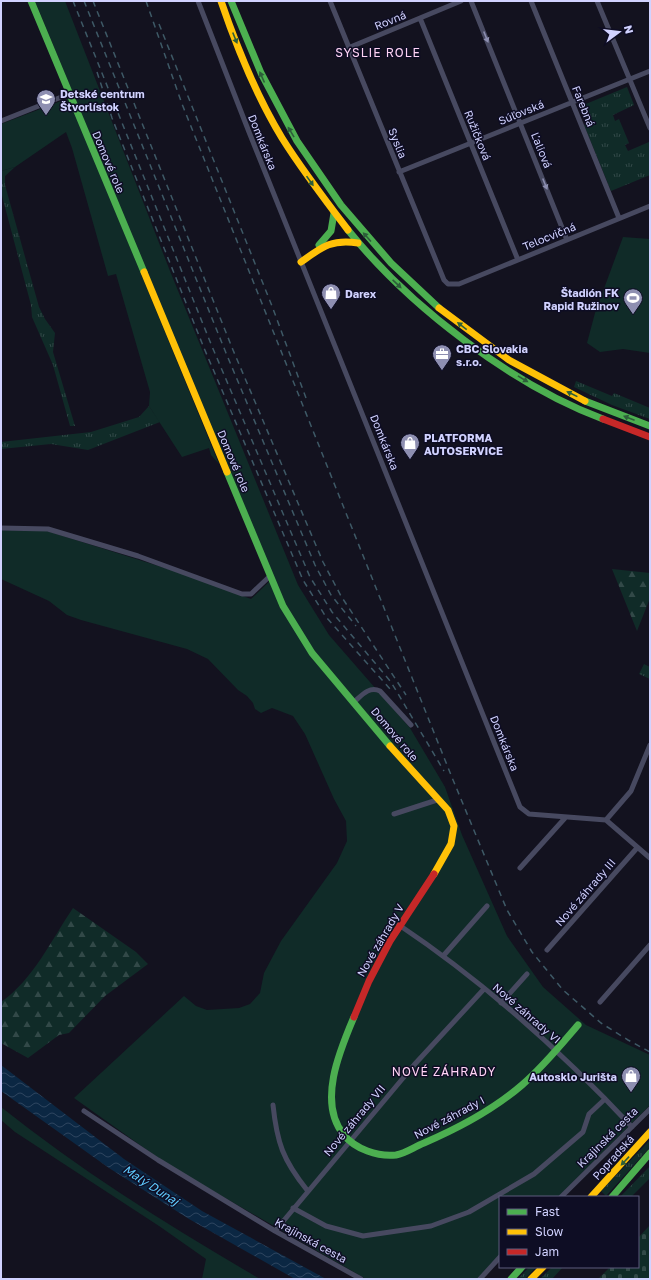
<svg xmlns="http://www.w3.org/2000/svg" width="651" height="1280" font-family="'Golos Text',sans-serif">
  <defs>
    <pattern id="grass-tufts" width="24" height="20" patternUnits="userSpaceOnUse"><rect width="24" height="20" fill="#102b28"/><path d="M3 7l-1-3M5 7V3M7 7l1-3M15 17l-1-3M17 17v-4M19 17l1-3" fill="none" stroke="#324948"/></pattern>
    <pattern id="forest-firs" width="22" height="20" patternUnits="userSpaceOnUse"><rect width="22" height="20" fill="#102b28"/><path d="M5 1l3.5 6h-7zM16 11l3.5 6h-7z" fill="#324948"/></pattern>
    <pattern id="cemetery-stones" width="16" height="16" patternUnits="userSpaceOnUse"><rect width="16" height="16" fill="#102b28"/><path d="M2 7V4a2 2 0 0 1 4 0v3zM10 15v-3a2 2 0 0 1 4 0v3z" fill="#324948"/></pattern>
    <pattern id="water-waves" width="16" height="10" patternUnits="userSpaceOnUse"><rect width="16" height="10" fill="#0b2743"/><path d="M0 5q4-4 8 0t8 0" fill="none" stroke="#2e455f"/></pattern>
  </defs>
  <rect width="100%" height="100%" fill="#13121f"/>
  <path fill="url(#grass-tufts)" d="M627,87L634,105L613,115L615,121L619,119L629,143L625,145L628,151L649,142L650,175L611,191L584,125L588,123L581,106Z
    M15,167L5,176V185L39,307L45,319L55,333L53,352L75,426H70L53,365L32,317L31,305L1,192V171Z
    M576,381L612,396L614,393L650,408V419L612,405L574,387Z
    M149,406L160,422L88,450L51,444L1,449V442L91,432L139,417Z
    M644,664L650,667V679L639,674Z
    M650,1140V1147L606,1196L601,1191Z
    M650,1166V1178L631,1197H620Z
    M529,1267H536L525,1279H518Z
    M552,1267H563L552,1279H540Z"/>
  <path fill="url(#forest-firs)" d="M612,569L650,573V598L637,631Z
    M73,908L136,952L148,964L105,996L69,1033L59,1035L28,1058L1,1043V1002C33,980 52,939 73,908Z"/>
  <path fill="url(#cemetery-stones)" d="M650,1225V1279H598L610,1267H638V1238Z"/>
  <path fill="#102b28" d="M35,1H65L170,271L298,585L329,635L410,728L445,787L462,835L507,936L543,987L586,1025L650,1055V1105L558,1197H500V1254L477,1279H366L168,1165L74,1098L184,996L196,1006L207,1010L239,1008L250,1004L260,993L264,973L281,941L337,863L347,841L346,821L334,799L305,734L293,716L272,708L261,713L255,709L253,703L247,696L238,690L208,659L187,649L81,620L67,615L49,601L1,579V530L47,531L184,574L251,599L273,578Z
    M69,98L219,464L211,455L209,448L182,457L149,406L150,392L116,274L108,276L72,148L66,132L15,167L1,171V124Z
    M623,237L650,239V353L623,349L600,352L587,343L595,313Z
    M1,1107C81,1171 171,1227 260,1279H202L206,1259L159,1226L15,1132L1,1120Z"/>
  <path fill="url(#water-waves)" d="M1,1065L124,1159L202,1211L326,1279H295L189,1219L109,1168L1,1091Z"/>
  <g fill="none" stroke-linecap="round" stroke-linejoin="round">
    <path stroke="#474960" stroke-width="5" d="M198,1L249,132L520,807L529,814L606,820
      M330,1L444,280L448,284H459L650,206
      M471,1L567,240
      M531,1L619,218
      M597,1L650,128
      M420,18L518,260
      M348,48L461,1
      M1,121L69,94
      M399,172L650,71
      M1,528L48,529L138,556L242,594H251L270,576
      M353,703C362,695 369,686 380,691L411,725
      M394,814L437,800
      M606,820L631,791L650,745
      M606,820L650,858
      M520,868L565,818
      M399,925C484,982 562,1052 632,1127
      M547,950L637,848
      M444,955L487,906
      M600,1002L650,945
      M501,1003L527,974
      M273,1105C277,1143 283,1160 307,1190
      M84,1111L158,1160L275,1231L361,1279
      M561,1197L650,1109
      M293,1208L326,1226L363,1236L431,1226L469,1212L534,1174L583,1132L589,1114L605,1099
      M275,1231L414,1065L484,989
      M480,1279L500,1257"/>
    <path stroke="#4caf50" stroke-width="7" d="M31,1L144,272
      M231,1L261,73L297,141L341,205L391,263L439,308
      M348,230C409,306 512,385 603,419
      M319,245L331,231L334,213
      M585,401L650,426
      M227,472L283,606L312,653L390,746
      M354,1017C340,1050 317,1103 344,1135C355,1149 378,1157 396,1155C406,1153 414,1147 424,1143C459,1128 493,1110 522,1085C543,1067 560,1046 578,1025
      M612,1197L650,1153
      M511,1279L522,1267"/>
    <path stroke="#ffc107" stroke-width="7" d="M221,1C237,48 256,95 282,138C302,170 325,200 348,230
      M301,262C322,247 331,239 358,243
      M144,272L227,472
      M439,308L509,360L585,401
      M390,746L448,810L454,826L451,844L434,874
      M591,1197L650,1132
      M531,1279L543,1267"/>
    <path stroke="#c62828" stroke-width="7" d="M603,419L650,437
      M354,1017L369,981L390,941L434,874"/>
    <path stroke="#3e5966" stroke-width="1.5" stroke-dasharray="6 5" stroke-linecap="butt" d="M73,1L211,344L310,577L332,612L391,682L444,771
      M84,1L226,353L315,565L331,595L356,626
      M93,1L233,350L323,562L341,596L406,695
      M146,1L182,104L451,775L507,910L532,952L563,990L601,1023L628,1040L650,1052
      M159,24L272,306L306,398
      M97,72L112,118L204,348L303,580L326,617L390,689"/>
  </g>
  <defs><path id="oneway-solid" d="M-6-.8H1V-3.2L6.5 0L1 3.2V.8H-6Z"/></defs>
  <g fill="#8c8eb0">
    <use href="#oneway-solid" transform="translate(486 37) rotate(68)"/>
    <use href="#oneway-solid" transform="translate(545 184) rotate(68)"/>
  </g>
  <g fill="#2d5e3a">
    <use href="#oneway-solid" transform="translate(235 38) rotate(68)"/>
    <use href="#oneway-solid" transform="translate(262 77) rotate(-114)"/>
    <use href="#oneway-solid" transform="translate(291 132) rotate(-121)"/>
    <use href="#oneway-solid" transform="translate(310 181) rotate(55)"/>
    <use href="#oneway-solid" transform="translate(367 237) rotate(-132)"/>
    <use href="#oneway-solid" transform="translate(397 284) rotate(43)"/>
    <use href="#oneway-solid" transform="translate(462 326) rotate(-142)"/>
    <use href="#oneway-solid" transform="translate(523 379) rotate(31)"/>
    <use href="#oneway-solid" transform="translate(572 394) rotate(-154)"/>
    <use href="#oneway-solid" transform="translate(629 418) rotate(-159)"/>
    <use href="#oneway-solid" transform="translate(625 1161) rotate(133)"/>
  </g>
  <defs>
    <g id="school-pin" transform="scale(1)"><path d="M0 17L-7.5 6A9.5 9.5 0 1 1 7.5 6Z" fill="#8e8fb1" stroke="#0e0d24"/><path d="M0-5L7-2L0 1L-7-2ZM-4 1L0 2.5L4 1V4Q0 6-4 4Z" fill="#fff"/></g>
    <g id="shop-pin" transform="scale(1)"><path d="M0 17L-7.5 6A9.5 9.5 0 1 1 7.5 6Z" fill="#8e8fb1" stroke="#0e0d24"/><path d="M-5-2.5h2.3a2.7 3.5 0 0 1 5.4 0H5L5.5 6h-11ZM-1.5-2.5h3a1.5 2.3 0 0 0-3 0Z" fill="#fff"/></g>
    <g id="stadium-pin" transform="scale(1)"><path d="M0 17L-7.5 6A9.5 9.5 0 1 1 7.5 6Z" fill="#8e8fb1" stroke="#0e0d24"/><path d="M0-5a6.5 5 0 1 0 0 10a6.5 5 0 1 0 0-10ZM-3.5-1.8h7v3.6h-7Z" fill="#fff"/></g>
    <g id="office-pin" transform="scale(1)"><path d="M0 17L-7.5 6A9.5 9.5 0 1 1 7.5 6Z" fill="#8e8fb1" stroke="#0e0d24"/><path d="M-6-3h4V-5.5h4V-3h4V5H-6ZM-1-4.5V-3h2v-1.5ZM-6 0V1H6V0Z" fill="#fff"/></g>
  </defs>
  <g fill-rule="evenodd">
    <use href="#school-pin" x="46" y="99"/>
    <use href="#shop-pin" x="331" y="293"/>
    <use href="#stadium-pin" x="633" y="298"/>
    <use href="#office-pin" x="442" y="354"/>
    <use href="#shop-pin" x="410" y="443"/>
    <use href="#shop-pin" x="631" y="1076"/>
  </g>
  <g text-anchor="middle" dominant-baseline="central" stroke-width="3" stroke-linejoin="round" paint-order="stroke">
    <g font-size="11" fill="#d1d2ff" stroke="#0e0d24">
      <text transform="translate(390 20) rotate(-22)">Rovná</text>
      <text transform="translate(584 106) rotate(68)">Farebná</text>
      <text transform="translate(521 112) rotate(-22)">Súľovská</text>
      <text transform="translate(478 135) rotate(68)">Ružičková</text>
      <text transform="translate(263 142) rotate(68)">Domkárska</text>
      <text transform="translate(398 143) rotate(68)">Syslia</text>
      <text transform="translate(542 150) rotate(68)">Ľaliová</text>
      <text transform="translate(109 162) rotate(67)">Domové role</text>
      <text transform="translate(549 236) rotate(-22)">Telocvičná</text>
      <text transform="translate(385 442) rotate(68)">Domkárska</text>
      <text transform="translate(234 461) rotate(67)">Domové role</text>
      <text transform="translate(395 734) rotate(50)">Domové role</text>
      <text transform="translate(505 743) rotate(68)">Domkárska</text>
      <text transform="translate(585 892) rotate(-49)">Nové záhrady III</text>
      <text transform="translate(380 940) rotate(-60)">Nové záhrady V</text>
      <text transform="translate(527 1013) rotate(41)">Nové záhrady VI</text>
      <text transform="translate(449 1117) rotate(-28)">Nové záhrady I</text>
      <text transform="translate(354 1120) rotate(-50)">Nové záhrady VII</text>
      <text transform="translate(607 1137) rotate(-45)">Krajinská cesta</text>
      <text transform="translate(613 1157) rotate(-48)">Popradská</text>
      <text transform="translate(311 1240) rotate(29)">Krajinská cesta</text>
    </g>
    <g font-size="11" font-weight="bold" fill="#d1d2ff" stroke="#0e0d24" text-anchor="start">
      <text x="60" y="93">Detské centrum<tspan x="60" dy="13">Štvorlístok</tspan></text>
      <text x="619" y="292" text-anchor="end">Štadión FK<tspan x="619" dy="13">Rapid Ružinov</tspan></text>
      <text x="345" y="293">Darex</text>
      <text x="456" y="348">CBC Slovakia<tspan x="456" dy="13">s.r.o.</tspan></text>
      <text x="424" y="437">PLATFORMA<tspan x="424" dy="13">AUTOSERVICE</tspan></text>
      <text x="617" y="1076" text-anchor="end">Autosklo Jurišta</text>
    </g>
    <g font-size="12" letter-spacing="1" fill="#ffd3f5" stroke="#0e0d24">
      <text x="378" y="52">SYSLIE ROLE</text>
      <text x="444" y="1071">NOVÉ ZÁHRADY</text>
    </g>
    <g font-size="12" font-style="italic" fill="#5fccff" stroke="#0e0d24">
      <text transform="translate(151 1185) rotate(33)">Malý Dunaj</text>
    </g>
  </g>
  <rect width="651" height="1280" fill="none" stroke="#d1d2ff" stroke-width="4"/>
  <rect x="499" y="1196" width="140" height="72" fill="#0e0d24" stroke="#5c5c7c"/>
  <rect x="507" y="1209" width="20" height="6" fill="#4caf50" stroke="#5c5c7c"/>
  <text x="535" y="1216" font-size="12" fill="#d1d2ff">Fast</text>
  <rect x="507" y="1229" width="20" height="6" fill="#ffc107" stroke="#5c5c7c"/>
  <text x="535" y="1236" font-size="12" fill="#d1d2ff">Slow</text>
  <rect x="507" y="1249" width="20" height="6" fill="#c62828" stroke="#5c5c7c"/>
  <text x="535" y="1256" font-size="12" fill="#d1d2ff">Jam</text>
  <g transform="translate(619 32) rotate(75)" stroke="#0e0d24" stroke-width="3" paint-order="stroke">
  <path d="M0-3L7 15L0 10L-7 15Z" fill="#d1d2ff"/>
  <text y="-6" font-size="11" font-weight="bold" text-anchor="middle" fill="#d1d2ff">N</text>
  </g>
</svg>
